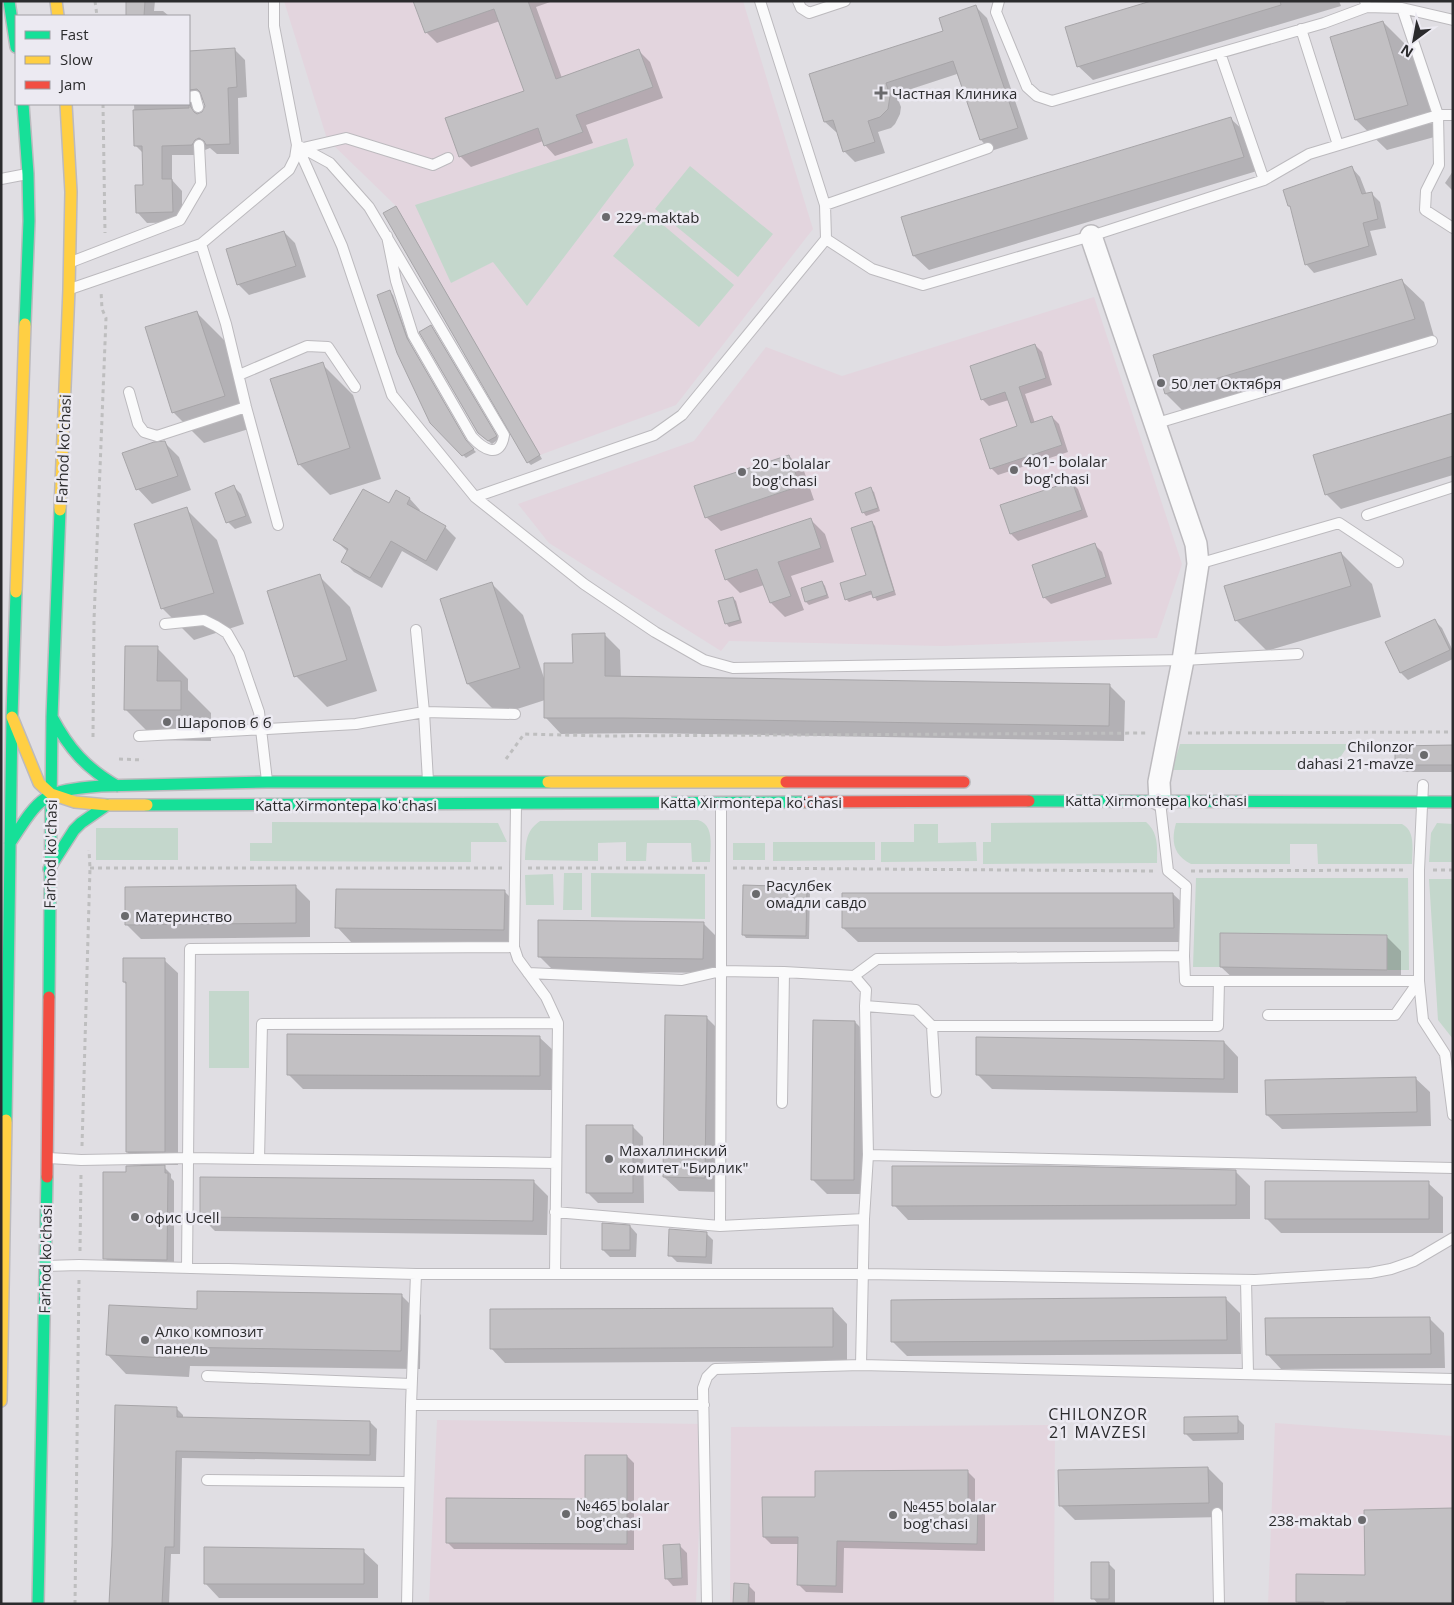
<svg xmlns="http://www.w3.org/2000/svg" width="1454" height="1605" font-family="'Open Sans',sans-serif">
  <rect width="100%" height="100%" fill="#e0dee3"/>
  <path fill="#e3d5de" d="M284,1H743L813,229L676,405L540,455L396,206L327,139Z
    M1094,297L1182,564L1157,638L942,646L729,641L721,651L549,543L518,504L694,441L766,347L842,376Z
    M437,1420L703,1424L696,1604H429Z
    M1275,1423L1453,1436V1604H1268Z
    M1055,1425L1054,1604H730L731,1427Z"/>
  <path fill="#c4d7cc" d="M627,138L634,165L527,306L493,262L451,283L415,205Z
    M690,166L773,234L738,277L655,209Z
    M649,213L734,285L699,327L613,256Z
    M1180,744H1349L1332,770H1172Z
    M698,820C715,825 710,847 710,862H692L691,843H647L646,861H626V842L598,843V861L525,860C526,844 525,831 540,821Z
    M272,822L498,823L507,842H471V862L250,861V843H272Z
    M1146,822C1159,833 1157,848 1157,863L983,864V842H991V823Z
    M1176,823L1402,824C1416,831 1412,850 1412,864H1318L1317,844H1290V864H1191C1173,855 1171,841 1176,823Z
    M1437,823L1453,824V862H1429L1431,833Z
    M914,824H938V843L976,842L977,861L881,862V842H914Z
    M96,828H178V860H96Z
    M773,842H875V860L773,861Z
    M733,843H765V860H733Z
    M564,873H582V910H563Z
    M591,873L705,874V919L591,917Z
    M553,874L554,905H526L525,875Z
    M1196,878H1408L1409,970H1387V935L1221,933L1220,967H1193Z
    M1429,879H1453V1039L1438,1020Z
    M209,991H249V1068H209Z"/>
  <path fill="#0003" fill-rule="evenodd" d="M128,1H155L154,11H163L169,16H127Z
    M415,1H553L536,7L562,78L639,51L650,62L663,98L586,125L593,143L555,156L545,145L543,141L471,167L460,156L525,91L500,21L437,43L426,32Z
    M1155,1H1339L1341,6L1093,80L1078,66Z
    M976,7L987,18L1028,139L991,151L981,140L957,74L896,94L901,107L900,114L895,124L891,128L878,132L885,153L855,162L844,151L838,132H836L825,122Z
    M1383,22L1414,53L1438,136L1387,150L1356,120Z
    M235,50L245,60L247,97L238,98L239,154H217L210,148L205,150L202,155H172V180L182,191V222L147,223L137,212L144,186V154L136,146L134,104H189V52ZM198,100H204L206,110L199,115L192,108L193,105Z
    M1231,119L1246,133L1257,171L929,270L914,256L902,218Z
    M1352,168L1360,177L1367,195L1371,193L1380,202L1386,228L1370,231L1377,255L1314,273L1306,264L1292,209L1289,206Z
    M1453,171V191L1445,183Z
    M399,211L542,459L531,465L528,462Z
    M284,232L295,243L306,277L249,295L238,284Z
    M1402,281L1424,302L1435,340L1187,415L1166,394Z
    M390,292L393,295L410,343L469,445L476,452L466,458L431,422Z
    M197,313L228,344L255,427L204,443L173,412Z
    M434,330L499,439L492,444L482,436Z
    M1035,345L1042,352L1052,385L1025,394L1035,423L1052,417L1059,424L1068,452L998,475L991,468L1018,427L1009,400L989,406L982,399Z
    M322,364L353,395L381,479L330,495L299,464Z
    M1453,414V475L1341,509L1326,494Z
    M164,442L179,457L191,490L152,504L138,489Z
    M789,456L804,471L814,500L721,531L706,517Z
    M1071,482L1078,489L1088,517L1018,541L1011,534Z
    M234,487L241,494L252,523L235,529L228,522Z
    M871,489L874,492L880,511L866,516L863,512Z
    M397,492L410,499L420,510L419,512L445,527L456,538L437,571L402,551L382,588L354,572L343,561L348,552L335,540L390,505Z
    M186,509L217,540L244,624L194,640L163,609L136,525Z
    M811,520L825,534L834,562L791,576L804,610L785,617L771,603L764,585L740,593L726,579Z
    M872,522L875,526L896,595L877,601L873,594L849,602L846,599L867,576Z
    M1095,545L1102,552L1112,584L1051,604L1044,597Z
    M1341,553L1372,584L1381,617L1267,651L1236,620Z
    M319,576L350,607L377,691L327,707L296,676Z
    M822,582L825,586L829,598L809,605L806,602L802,589Z
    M492,584L523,615L545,681L574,664L605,635L620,650L621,678L1109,685L1125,701L1124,741L641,733L561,734L546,718L545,700L499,715L468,684Z
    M733,598L736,601L742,623L729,627L726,623Z
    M1435,621L1442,628L1453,651V659L1408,680L1401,673L1387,643Z
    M157,648L188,679V690L211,713V741L156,740L125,709Z
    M1453,747V772H1403L1396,765Z
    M295,886L310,901V937L141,939L127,925Z
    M806,888L810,891L809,939L746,938L743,934Z
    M504,891L519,906L518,944L351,942L337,927Z
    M1173,894L1188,908V942H858L843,928Z
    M703,923L718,938L717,973L554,971L539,956Z
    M1387,937L1401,951V984L1236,981L1221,967Z
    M164,960L178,973V1165H162L171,1174V1178L174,1181V1267L112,1265L105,1258L127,1174L143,1167L127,1152V985L124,982Z
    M706,1017L721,1032L719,1192L679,1191L664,1177Z
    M855,1022L869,1036L868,1194H827L812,1179Z
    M539,1037L554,1051V1090L303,1089L288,1074Z
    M1224,1042L1238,1057V1093L992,1089L977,1074Z
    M1415,1078L1430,1092L1431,1126L1282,1129L1267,1115Z
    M632,1126L643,1137L644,1203H598L587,1192Z
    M1235,1171L1250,1186V1219L908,1220L894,1205Z
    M533,1181L548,1196L547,1235L215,1231L201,1217Z
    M1428,1183L1443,1197V1233H1281L1266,1218Z
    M630,1226L637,1234L636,1257H610L603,1250Z
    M706,1233L713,1240L712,1264L677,1262L670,1255Z
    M402,1296L421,1315L420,1369L190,1366L189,1377L126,1374L107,1354L198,1311Z
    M1225,1298L1240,1313L1241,1354L907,1356L893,1342Z
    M833,1309L847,1324V1361L505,1363L491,1348Z
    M1430,1319L1444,1333L1445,1368L1281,1369L1267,1354Z
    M176,1408L183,1415V1418L370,1422L377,1429L376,1461L182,1458L180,1554H171L169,1604H110Z
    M1237,1418L1244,1425V1440L1193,1441L1186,1434Z
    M627,1456L634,1463V1550L454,1549L447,1542L586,1500Z
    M1208,1468L1223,1483V1517L1075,1520L1060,1505Z
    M967,1471L975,1479V1506H978L985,1514V1551L844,1548L843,1593L806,1592L798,1584L799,1544H771L764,1537L816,1498Z
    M1453,1509V1604H1299L1297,1601L1367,1576Z
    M680,1546L687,1553L688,1585L673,1586L666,1578Z
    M363,1551L378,1565V1598H219L205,1583Z
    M1108,1563L1115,1570V1604H1098L1093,1598Z
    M748,1585L755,1592V1604H734Z"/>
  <path fill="#c2c0c3" stroke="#a7a5a8" d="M126,1H145L144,16H126Z
    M413,1H528L556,79L639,49L653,87L576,115L583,132L544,146L538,128L459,157L445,118L524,91L494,9L425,33Z
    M1151,1H1280L1281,5L1077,67L1065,27Z
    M976,5L1018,128L980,140L953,61L886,83L890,96L888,109L880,117L868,121L875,142L843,152L833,120L824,122L809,74L943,31L939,18Z
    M1383,21L1408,105L1355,120L1330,37Z
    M235,48L237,87L228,88L230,144L206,145L204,141L199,138L195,140L192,145L162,146V179H172L173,212L136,213L135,185H143L142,146H134L133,110L189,108V104L194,112L197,114L202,112L205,106L200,92L197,89L189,90V51Z
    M1231,117L1244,157L913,256L901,217Z
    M1352,166L1362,194L1372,192L1378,219L1363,223L1369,246L1305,265L1290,206H1288L1283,190Z
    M396,206L540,455L527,463L383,213Z
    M284,231L296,266L237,285L226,249Z
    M1402,279L1415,319L1165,394L1153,355Z
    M390,290L407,338L466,440L474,449L462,456L430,423L397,353L377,295Z
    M197,311L225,396L172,413L145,327Z
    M431,325L497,436L488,441L478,433L419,332Z
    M1035,344L1046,378L1019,387L1031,423L1052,416L1062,445L990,469L980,439L1017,426L1005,392L981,400L970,366Z
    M323,362L350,448L298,465L270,379Z
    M1453,413V456L1325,495L1313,455Z
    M165,441L178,476L136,490L122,453L154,442Z
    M789,455L800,486L705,518L694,486Z
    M1072,481L1082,510L1010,534L1000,505Z
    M234,485L246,516L226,523L215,493Z
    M871,487L878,508L862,513L855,493Z
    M363,489L389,503L396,490L410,498L407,504L446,526L426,561L391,541L370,578L341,562L348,549L333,540Z
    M187,507L214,593L161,609L134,524Z
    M811,518L821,548L778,562L791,596L770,603L757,569L725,580L715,550Z
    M872,521L894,591L873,598L871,591L845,600L840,583L866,575L851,528Z
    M1095,543L1106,577L1043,598L1032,565Z
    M1341,552L1351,586L1235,621L1224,586Z
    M320,574L347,660L294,677L267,591Z
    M822,581L827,595L805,602L801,588Z
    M492,582L520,668L467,684L440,599Z
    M733,597L740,620L725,624L718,601Z
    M1435,619L1450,650L1400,673L1385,642Z
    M605,633V676L1110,684L1109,726L624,718H544V663H573L572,634Z
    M125,646H158L157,681H181V710H124Z
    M1453,745V765H1395V746Z
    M296,885V923L125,925V887Z
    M743,885L807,887L806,936L742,935Z
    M336,889L505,890L504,930L335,928Z
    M842,893H1173L1174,928H842Z
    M538,920L704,922L703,959L538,957Z
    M1220,933L1387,935V970L1220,967Z
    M123,958H165V1152H126V982H123Z
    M665,1015L707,1016L705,1178L663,1177Z
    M813,1020L855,1021L854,1180H811Z
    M287,1034L540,1036V1076L287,1075Z
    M976,1037L1224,1041V1079L976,1075Z
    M1416,1077L1417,1112L1266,1115L1265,1080Z
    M586,1125H633V1193H586Z
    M165,1165V1173H168L167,1260L103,1259V1172H126V1166Z
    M892,1166H1048L1236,1170V1205L892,1206Z
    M200,1177L534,1180L533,1221L200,1217Z
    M1265,1181H1429V1219H1265Z
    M602,1223L630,1225V1250H602Z
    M669,1229L707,1232L706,1257L668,1256Z
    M197,1291L402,1294L401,1351L171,1347L170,1358L106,1355L109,1305L197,1309Z
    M1226,1297L1227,1340L891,1342V1300Z
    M833,1308V1347L490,1349V1309Z
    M1430,1317L1431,1354L1266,1355L1265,1318Z
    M115,1405L177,1407V1417L370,1421V1455L176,1451L174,1547H165L162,1604H109L112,1546Z
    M1238,1416V1433L1184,1434V1417Z
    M585,1455H627V1544L446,1543V1498L585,1499Z
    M1208,1467L1209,1503L1059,1506L1058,1470Z
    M968,1470V1505H978L977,1544L837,1541L836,1586L797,1585L798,1537H763L762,1497H815V1471Z
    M1453,1508V1603L1346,1602V1604H1324V1602H1296V1574L1365,1575L1364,1510Z
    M680,1544L682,1578L665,1579L663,1545Z
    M204,1547L364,1549V1584H204Z
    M1091,1562H1109V1599H1091Z
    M734,1583L749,1584L748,1604H733Z"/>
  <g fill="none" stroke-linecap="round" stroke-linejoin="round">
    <g stroke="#bcbabe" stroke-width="12">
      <path id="lane" d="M798,1L801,8L809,13L845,1
        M999,1L996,12L1027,87L1037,96L1052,101L1324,23L1367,7L1365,1
        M1367,7L1402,8L1453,20
        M1301,29L1338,145
        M1220,53L1264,180
        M189,97L195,96L198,107
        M1453,115H1438L1439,165L1426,191L1425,210L1453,228
        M303,148L346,138L433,165L448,158
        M1,179L27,174
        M825,205L988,148
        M387,236L396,281L413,335L472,437C483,449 500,460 504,435L369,207L330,163L297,145L342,246L392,395L475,497L584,584L655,632L704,660L733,668L1183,660L1298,654
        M826,239L872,269L923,285L1091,236L1264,180L1309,154L1438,115L1402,8
        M201,244L226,324L246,407L278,525
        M71,262L180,220L201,184L199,145
        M70,289L201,244L289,170L295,158L297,145L274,26V1
        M239,375L307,346L328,347L355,387
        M129,392L138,424L144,432L157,436L246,407
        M1154,424L1432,341
        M475,497L654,435L682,415L826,239L825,205L760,1
        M1367,515L1453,487
        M1198,564L1339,523L1398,562
        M165,624L204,620L216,626L227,633L239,654L259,712L267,781
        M416,630L424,712L428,781
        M139,736L356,724L424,712L515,714
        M1160,802L1168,871L1186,886L1184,956
        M721,803V971L784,972L854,976L877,959L1184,956L1185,981H1419V870L1423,785
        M516,805L514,947L518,959L546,997L558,1023L555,1274
        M528,973L682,980L721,971L720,1226
        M854,976L866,990L865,1006L868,1155L864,1219L861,1365
        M1419,981L1423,1020L1445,1054L1453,1115
        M865,1006L916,1010L932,1026L936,1092
        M1268,1015H1395L1419,981
        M932,1026H1218L1219,981
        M782,1103L784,972
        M868,1155L1453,1168
        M49,1158L81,1160L189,1158L556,1163
        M259,1159L262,1024L558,1023
        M555,1212L720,1226L864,1219
        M45,1266L79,1265L416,1274
        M187,1268L190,949L514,947
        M1246,1280L1248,1373
        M207,1376L411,1384
        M704,1405H411L416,1274H863L1255,1280L1370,1273L1391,1269L1414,1261L1453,1238
        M207,1480L409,1482
        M1217,1513L1219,1604
        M407,1604L411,1405
        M707,1604L703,1388L707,1377L715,1369L861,1365L1453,1379"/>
    </g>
    <g stroke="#bcbabe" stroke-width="24">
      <path id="street" d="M1091,236L1196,544L1198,564L1183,660L1159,782L1160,800"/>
    </g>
    <g stroke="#bcbabe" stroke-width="14">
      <path id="fast" d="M9,1L16,47
        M23,104L28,174L29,221L25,324
        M52,717C69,749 86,768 117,786
        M1029,801L1453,802
        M147,805L805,802
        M10,843C41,795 43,791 101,786L267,782H548
        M49,869L74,830L81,823L107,805
        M49,997L52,717L60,510
        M6,1120L12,717L16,592
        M38,1604L47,1177"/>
    </g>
    <g stroke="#bcbabe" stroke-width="14">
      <path id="slow" d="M56,1L58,16
        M60,510L69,289L71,192L66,104
        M16,592L25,324
        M12,717L39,783L51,794L75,802L107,805H147
        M548,782H786
        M1,1401L6,1120"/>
    </g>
    <g stroke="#bcbabe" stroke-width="14">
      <path id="jam" d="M786,782H964
        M805,802L1029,801
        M47,1177L49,997"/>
    </g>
    <path stroke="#bebebf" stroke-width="3" stroke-dasharray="4 4" stroke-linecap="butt" d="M95,1L97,16
      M103,104L105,233
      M1188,733L1453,732
      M93,737L94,620L106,318L102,309L101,291
      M119,759L143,760
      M506,759L524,734L603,736L1149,733
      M90,868H502
      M528,868H707
      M733,868L1155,871
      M1433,870H1453
      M1191,871L1405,870
      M82,1146L90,868L89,850
      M80,1251L81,1174
      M75,1604L79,1279"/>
    <use href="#lane" stroke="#fafafb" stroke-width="10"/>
    <use href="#street" stroke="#fafafb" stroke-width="21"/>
    <use href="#fast" stroke="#16e098" stroke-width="11"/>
    <use href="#slow" stroke="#ffcf43" stroke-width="11"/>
    <use href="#jam" stroke="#f24e42" stroke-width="11"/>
  </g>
  <g fill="#6a6a6d" stroke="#eceaf2" stroke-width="2">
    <path d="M878.5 85.5h5v5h5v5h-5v5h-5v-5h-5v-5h5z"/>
    <circle cx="606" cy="217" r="5"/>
    <circle cx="1161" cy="383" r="5"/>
    <circle cx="1014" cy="470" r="5"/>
    <circle cx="742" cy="472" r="5"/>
    <circle cx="167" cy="722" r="5"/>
    <circle cx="1424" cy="755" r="5"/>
    <circle cx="756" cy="894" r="5"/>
    <circle cx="125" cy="916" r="5"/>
    <circle cx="609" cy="1159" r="5"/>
    <circle cx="135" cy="1217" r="5"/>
    <circle cx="145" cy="1340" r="5"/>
    <circle cx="566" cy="1514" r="5"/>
    <circle cx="893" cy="1515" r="5"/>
    <circle cx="1362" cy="1520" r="5"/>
  </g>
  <g text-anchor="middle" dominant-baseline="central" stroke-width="5" stroke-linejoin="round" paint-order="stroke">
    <g font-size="15" fill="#2b2b2d" stroke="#eceaf2" text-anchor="start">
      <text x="892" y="93">Частная Клиника</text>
      <text x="616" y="217">229-maktab</text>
      <text x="1171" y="383">50 лет Октября</text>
      <text x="1024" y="461">401- bolalar<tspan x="1024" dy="17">bog'chasi</tspan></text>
      <text x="752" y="463">20 - bolalar<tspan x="752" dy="17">bog'chasi</tspan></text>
      <text x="177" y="722">Шаропов б б</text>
      <text x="1414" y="746" text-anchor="end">Chilonzor<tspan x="1414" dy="17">dahasi 21-mavze</tspan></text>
      <text x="766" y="885">Расулбек<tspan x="766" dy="17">омадли савдо</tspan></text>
      <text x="135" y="916">Материнство</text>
      <text x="619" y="1150">Махаллинский<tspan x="619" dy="17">комитет "Бирлик"</tspan></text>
      <text x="145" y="1217">офис Ucell</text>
      <text x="155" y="1331">Алко композит<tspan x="155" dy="17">панель</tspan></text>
      <text x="576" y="1505">№465 bolalar<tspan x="576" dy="17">bog'chasi</tspan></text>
      <text x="903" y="1506">№455 bolalar<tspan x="903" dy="17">bog'chasi</tspan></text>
      <text x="1352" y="1520" text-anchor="end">238-maktab</text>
    </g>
    <g font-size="15" fill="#2b2b2d" stroke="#eceaf2">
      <text transform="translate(63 449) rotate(-88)">Farhod ko'chasi</text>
      <text x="1156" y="800">Katta Xirmontepa koʻchasi</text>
      <text x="751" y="802">Katta Xirmontepa koʻchasi</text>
      <text x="346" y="805">Katta Xirmontepa koʻchasi</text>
      <text transform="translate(50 854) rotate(-89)">Farhod ko'chasi</text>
      <text transform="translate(45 1259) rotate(-89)">Farhod ko'chasi</text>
    </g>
    <g font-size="16" letter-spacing="1" fill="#2b2b2d" stroke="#eceaf2">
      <text x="1098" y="1414">CHILONZOR<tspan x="1098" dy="18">21 MAVZESI</tspan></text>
    </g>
  </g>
  <rect width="1454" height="1605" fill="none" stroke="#2b2b2d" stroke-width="5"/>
  <rect x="15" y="15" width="175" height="90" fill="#eceaf2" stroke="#9f9ea3"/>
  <rect x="25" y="31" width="25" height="8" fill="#16e098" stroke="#9f9ea3"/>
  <text x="60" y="40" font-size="15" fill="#2b2b2d">Fast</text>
  <rect x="25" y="56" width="25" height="8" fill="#ffcf43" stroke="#9f9ea3"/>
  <text x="60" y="65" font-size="15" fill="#2b2b2d">Slow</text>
  <rect x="25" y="81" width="25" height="8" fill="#f24e42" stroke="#9f9ea3"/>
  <text x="60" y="90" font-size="15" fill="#2b2b2d">Jam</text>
  <g transform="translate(1414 40) rotate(212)" stroke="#eceaf2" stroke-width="4" paint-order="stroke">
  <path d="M0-4L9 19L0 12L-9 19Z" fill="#2b2b2d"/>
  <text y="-8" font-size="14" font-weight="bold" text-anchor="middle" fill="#2b2b2d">N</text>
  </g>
</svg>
